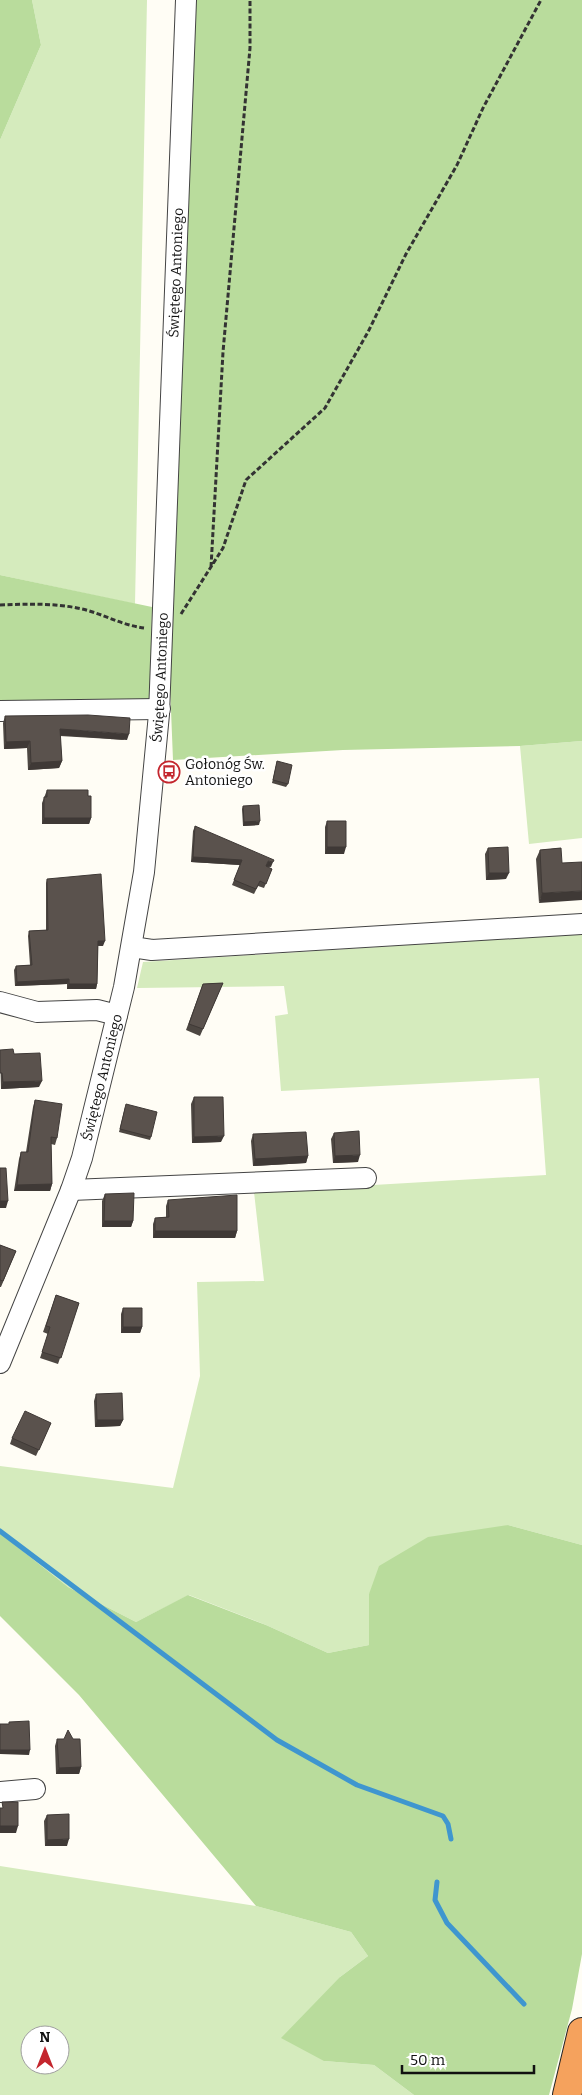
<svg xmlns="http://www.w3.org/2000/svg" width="582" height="2095" font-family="Bitter,serif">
  <rect width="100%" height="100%" fill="#fffdf5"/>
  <path fill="#d5ebbd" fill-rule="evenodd" d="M32,0H147L135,604L0,575V140L41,45Z
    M582,741V838L529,844L520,746Z
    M582,934V1545L508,1525L369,1594V1645L328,1653L266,1625L189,1595L136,1622L68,1587L0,1533V1466L173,1488L200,1376L197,1282L264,1281L254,1192L546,1175L539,1078L281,1091L275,1016L288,1014L284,986L137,988L143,962Z
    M0,1866L256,1906L351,1932L368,1956L340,1977L324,2061L374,2065L414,2095H0ZM30,2035H60V2065H30Z"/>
  <path fill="#b9dc9c" d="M0,0H32L41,45L0,140Z
    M194,0H582V741L520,746L343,750L173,760L170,685Z
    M0,575L152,607L150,713L0,721Z
    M508,1525L582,1545V1954L572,2009L549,2095H414L374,2065L324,2061L281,2038L340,1977L368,1956L351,1932L256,1906L79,1695L0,1616V1533L68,1587L136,1622L188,1595L266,1625L328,1653L369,1645V1594L379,1566L428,1537Z"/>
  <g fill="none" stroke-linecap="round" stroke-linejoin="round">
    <path stroke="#3f96cf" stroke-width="5" d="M0,1531L277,1740L357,1785L443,1816L448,1824L451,1839
      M437,1882L435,1900L447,1923L524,2004"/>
    <g stroke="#444" stroke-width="22">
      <g id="minor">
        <path d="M0,711L160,709"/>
        <path d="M132,947L152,950L582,924"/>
        <path d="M0,1002L37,1012L97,1010L117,1015"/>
        <path d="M71,1190L366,1178"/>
        <path id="s1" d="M0,1363L71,1190L82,1158L124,987L144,872L159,714L186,0"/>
        <path d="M0,1792L35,1789"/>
      </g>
    </g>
    <g stroke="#222" stroke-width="30">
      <path id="highway" d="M567,2095L582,2032"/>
    </g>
    <path stroke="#333" stroke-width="3" stroke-dasharray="5 2.5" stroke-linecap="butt" d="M211,567L223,352L250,48V0
      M0,605C26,604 52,603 77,608C100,612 120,625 144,628
      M181,614L223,548L246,480L325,408L368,332L406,254L457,165L483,108L541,0"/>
    <use href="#minor" stroke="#fff" stroke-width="20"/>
    <use href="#highway" stroke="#f5a25d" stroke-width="28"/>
  </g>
  <path fill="#4d4742" d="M5,716L127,740L60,736L62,761L59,768L28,770L27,748L4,749L3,723Z
    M277,761L288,784L286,787L272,783Z
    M47,790L91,818L89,824H42V803Z
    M243,806L259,825L243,826L242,809Z
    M327,821L344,854H325V827Z
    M195,826L271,867H267L272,869L264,888L258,886L254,894L232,885L240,865L191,862L193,831Z
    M488,848L506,879L486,880L485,854Z
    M561,848L539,903L536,859L540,850Z
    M47,879L103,946H98L97,984L96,989H67V984L15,986L14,970L16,966L30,965L28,936L29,931L46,930V883Z
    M223,983L200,1036L186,1030L203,984Z
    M0,1050L14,1054L39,1087L1,1089Z
    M194,1097L221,1142L192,1143L191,1104Z
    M35,1100L57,1138L55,1145L51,1144L52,1184L50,1191H14L19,1159L21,1152H26L33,1107Z
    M125,1107L151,1137L150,1140L119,1132Z
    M334,1133L358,1162L333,1163L331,1139Z
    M253,1134L308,1156L306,1163L253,1166L251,1141Z
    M105,1194L133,1221L131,1227H102V1201Z
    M168,1200L237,1231L235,1238H153V1224L155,1218L166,1217V1206Z
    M0,1245L16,1251L1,1287H0Z
    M56,1295L79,1303L58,1364L40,1358L48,1334L43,1332Z
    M123,1308L142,1327L140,1333H121V1314Z
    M96,1394L123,1420L120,1426L95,1427L94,1401Z
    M51,1423L36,1456L10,1444L12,1438Z
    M57,1739L81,1767L79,1774H56L55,1746Z
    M47,1815L67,1846H45L44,1821Z"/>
  <path fill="#3f3936" d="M60,729L129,734L127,740L58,735Z
    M30,741L27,748L4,749L6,742Z
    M62,761L59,768L28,770L31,763Z
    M44,818H91L89,824H42Z
    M260,821L259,825L243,826L244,822Z
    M327,847H346L344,854H325Z
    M193,857L242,860L240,865L191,862Z
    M268,861L273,862L271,867L266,866Z
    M489,873H509L506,879L486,880Z
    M582,891V900L539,903L542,893Z
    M98,941H105L103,946L96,945Z
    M69,979L67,984L15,986L17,982Z
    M69,984H97L96,989H67Z
    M42,1081L39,1087L1,1089L3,1082Z
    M224,1136L221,1142L192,1143L194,1137Z
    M360,1155L358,1162L333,1163L335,1156Z
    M308,1156L306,1163L253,1166L255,1159Z
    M52,1184L50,1191H14L17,1185Z
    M0,1201H8L6,1208H0Z
    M104,1221H133L131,1227H102Z
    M155,1231H237L235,1238H153Z
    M123,1327H142L140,1333H121Z
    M97,1420H123L120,1426L95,1427Z
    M0,1750H30L29,1755L0,1754Z
    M81,1767L79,1774H56L59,1768Z
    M0,1826H18L16,1833H0Z
    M69,1839L67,1846H45L47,1840Z"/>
  <path fill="#5a524d" stroke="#3f3936" d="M88,715L130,718L129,734L60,729L62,761L31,763L30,741L6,742L5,716Z
    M277,761L292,765L288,784L273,780Z
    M47,790H88V796H91V818H44V797H47Z
    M259,805L260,821L244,822L243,806Z
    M327,821H346V847H327Z
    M195,826L274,860L273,862L268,861L266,866L272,869L266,884L260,881L256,889L234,880L242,860L193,857Z
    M508,847L509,873H489L488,848Z
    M561,848L562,863L582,862V891L542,893L540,850Z
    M101,874L105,941H98L97,984H69V979L17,982L16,966L32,965L29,931L48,930L47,879Z
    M223,983L203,1029L189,1024L203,984Z
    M13,1049L14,1054L40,1053L42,1081L3,1082L2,1073H0V1050Z
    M194,1097H223L224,1136L194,1137Z
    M35,1100L62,1104L57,1138L51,1137L52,1184L17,1185L21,1152H28Z
    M126,1104L157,1112L151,1137L120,1129Z
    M359,1131L360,1155L335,1156L334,1133Z
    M306,1132L308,1156L255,1159L253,1134Z
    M0,1168H6L8,1201H0Z
    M134,1193L133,1221H104L105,1194Z
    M237,1195V1231H155V1218L169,1217L168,1200Z
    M0,1245L16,1251L3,1281L0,1280Z
    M56,1295L79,1303L61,1358L42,1352L50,1327L46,1326Z
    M123,1308H142V1327H123Z
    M122,1393L123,1420H97L96,1394Z
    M25,1411L51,1423L39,1450L12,1438Z
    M29,1721L30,1750H0V1724H9V1722Z
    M68,1730L73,1739H80L81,1767L59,1768L57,1739H64Z
    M2,1802H18V1826H0V1808H3Z
    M69,1814V1839L47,1840V1815Z"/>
  <defs>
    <g id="bus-ring" transform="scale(1.125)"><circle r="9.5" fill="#fff" stroke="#c4262e" stroke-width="1.5"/><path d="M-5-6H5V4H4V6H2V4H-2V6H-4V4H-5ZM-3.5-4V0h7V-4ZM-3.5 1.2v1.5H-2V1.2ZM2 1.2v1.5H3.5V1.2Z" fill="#c4262e"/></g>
  </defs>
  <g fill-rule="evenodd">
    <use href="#bus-ring" x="169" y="772"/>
  </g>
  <g text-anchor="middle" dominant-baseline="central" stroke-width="5" stroke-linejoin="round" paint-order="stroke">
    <g font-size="14" fill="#111" stroke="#fff">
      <text stroke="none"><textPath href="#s1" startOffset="1114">Świętego Antoniego</textPath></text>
      <text stroke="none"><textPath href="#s1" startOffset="709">Świętego Antoniego</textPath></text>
      <text stroke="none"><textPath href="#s1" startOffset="304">Świętego Antoniego</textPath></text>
    </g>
    <g font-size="14" fill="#111" stroke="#fff" text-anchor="start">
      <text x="185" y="764">Gołonóg Św.<tspan x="185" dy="16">Antoniego</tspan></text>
    </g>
  </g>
  <g transform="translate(45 2050)"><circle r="24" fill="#ffffff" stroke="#a0a0a0"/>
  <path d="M0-4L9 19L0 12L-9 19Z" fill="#c4262e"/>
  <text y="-8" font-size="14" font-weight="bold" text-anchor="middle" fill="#111111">N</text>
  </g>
  <path d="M402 2065v8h132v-8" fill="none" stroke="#111111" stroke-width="2.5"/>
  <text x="410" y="2065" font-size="15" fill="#111111" stroke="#ffffff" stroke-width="4" paint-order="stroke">50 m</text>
</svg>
